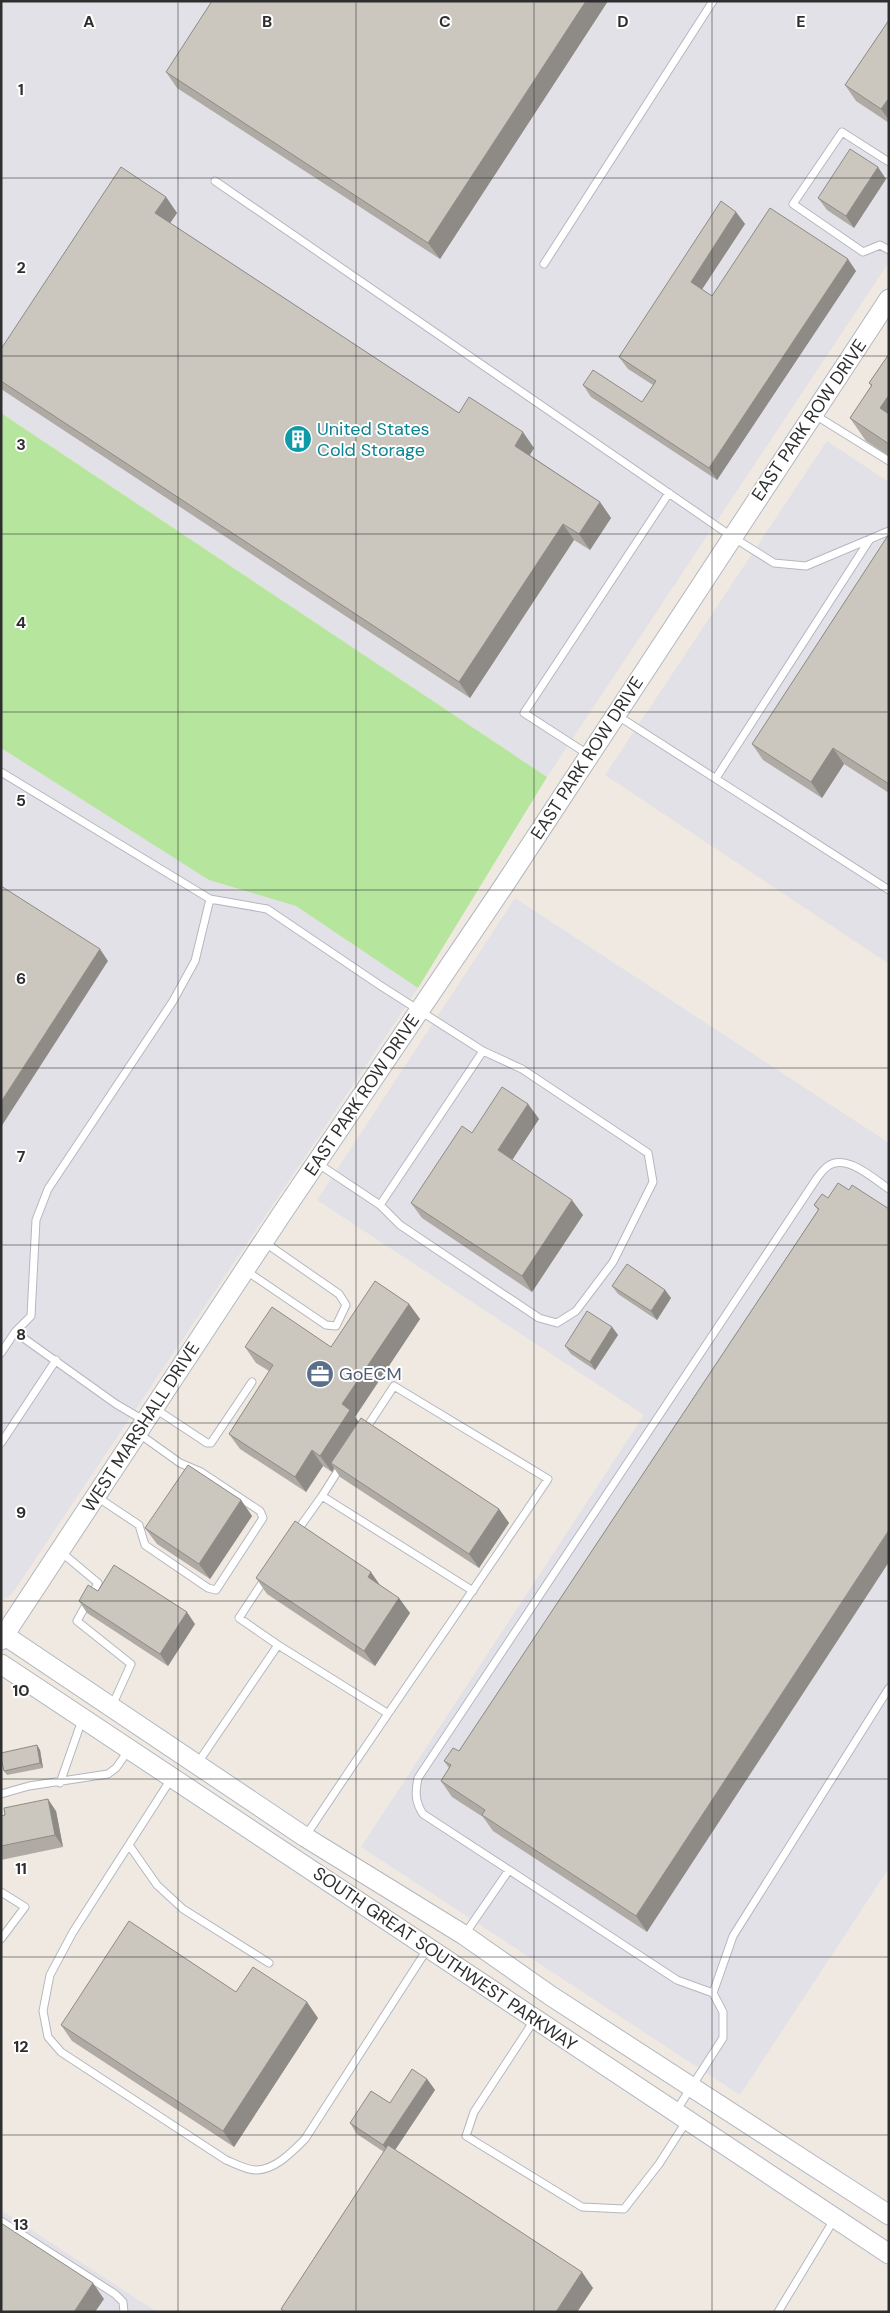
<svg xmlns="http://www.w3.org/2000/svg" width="890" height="2313" font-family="'DM Sans',sans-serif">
  <rect width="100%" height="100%" fill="#efe9e1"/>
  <path fill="#e3e1e8" d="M1,1H889V262L547,777L1,413Z
    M827,441L889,482V964L605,775Z
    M1,748L209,879L296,906L418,988L12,1594L1,1601Z
    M515,898L889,1143V1868L740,2095L361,1847L644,1415L317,1200Z
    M1,2210L157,2312H1Z"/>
  <path fill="#b6e59e" d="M1,413L547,777L418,988L296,906L209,880L1,748Z"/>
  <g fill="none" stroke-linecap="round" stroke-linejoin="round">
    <g stroke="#b4b7c1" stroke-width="9">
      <path id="lane" d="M889,162L842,132L793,204L863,252L880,245L889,250
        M215,181L731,536L774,563L806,566L889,531
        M544,264L713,1
        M815,415L889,461
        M618,716L889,890
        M589,755L524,713L669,493
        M1,772L210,899
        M716,778L870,539
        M380,1205L400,1225L539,1318L557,1323L576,1311L613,1262L653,1182L648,1153L522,1069L483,1051
        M245,1270L326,1325L336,1326L346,1305L339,1294L264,1242
        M15,1332L116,1404L145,1421
        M1,1353L15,1332L31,1316L36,1220L48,1189L173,1001L195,961L210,899L267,909L381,986L483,1051L380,1205L317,1163
        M154,1408L207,1443H211L252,1382
        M1,1443L56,1360
        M322,1496L341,1466
        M97,1497L139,1525L145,1545L208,1588L216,1590L263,1518L260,1511L201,1472L180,1463L138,1433
        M297,1531L322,1496L473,1591
        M61,1552L98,1583L77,1621L131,1664L112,1706
        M266,1577L239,1618L278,1645L387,1713
        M197,1764L278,1645
        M171,1779L73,1932L50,1975L43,2011L48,2037L61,2052L226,2160C234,2163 246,2170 256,2170C275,2170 292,2152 305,2139L428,1948
        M60,1783L82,1720
        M1,1794L29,1786L108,1774L116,1768L128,1751
        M305,1837C385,1716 468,1599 548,1479L394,1386L365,1430
        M129,1845L157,1885L183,1909L269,1963
        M509,1870L423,1814C415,1802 415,1792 418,1778L817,1178C820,1174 824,1169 828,1166C846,1153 874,1179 889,1189
        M1,1892L25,1907L1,1939
        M465,1934L509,1870L677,1980L713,1993L723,2012V2038L676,2111
        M713,1993L733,1936L889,1688
        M535,2019L474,2112L466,2136L582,2207L624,2209L659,2164L686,2122
        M1,2221L115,2294L123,2302L124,2312
        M778,2312L835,2218"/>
    </g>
    <g stroke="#b4b7c1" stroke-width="21">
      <path id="secondary" d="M1,1633L305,1837L464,1935L551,1996L889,2215
        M1,1640L281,1215L505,884L889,299
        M1,1664L889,2254"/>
    </g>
    <use href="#lane" stroke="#fff" stroke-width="7"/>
    <use href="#secondary" stroke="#fff" stroke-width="19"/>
  </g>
  <path fill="#afaba4" d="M608,1L440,259L177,88L166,72Z
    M889,20V123L856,101L845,85Z
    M886,179L854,228L827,210L818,198Z
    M166,197L177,213L170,223L459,413L534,448L530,455L600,502L611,518L590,550L574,540L470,698L1,389V349Z
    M736,212L745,224L702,289L712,296L856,271L717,480L591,397L583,385L642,402L653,385L628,369L619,357Z
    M889,354V456L866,441L850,418L871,386L869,383Z
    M889,534V793L844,764L822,798L763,760L752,744Z
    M528,1104L539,1119L512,1160L583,1215L532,1292L422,1218L411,1203L472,1133Z
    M822,1194L647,1932L493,1831L483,1817L452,1797L441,1781L449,1768L444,1761L459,1751L818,1210L814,1205Z
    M612,1286L665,1290L671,1298L657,1320L618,1294Z
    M409,1304L420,1319L355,1417L358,1421L499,1509L509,1523L479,1568L340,1477L334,1468L332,1472L323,1466L306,1492L240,1449L229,1434L269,1371L256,1363L245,1347H331Z
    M612,1327L618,1335L595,1370L571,1354L565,1346Z
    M241,1500L252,1516L210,1579L157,1544L145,1528Z
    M256,1578L380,1585L410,1613L375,1666L267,1594Z
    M98,1591L195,1624L168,1666L87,1613L79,1601Z
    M37,1745L40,1750L43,1768L7,1775L4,1771Z
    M56,1811L63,1847L1,1860V1816Z
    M236,1992L318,2018L234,2147L72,2041L61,2025Z
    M427,2079L435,2090L395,2150L593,2288L577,2312H283L281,2309L384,2152L357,2134L350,2123L390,2103Z"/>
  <path fill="#8e8b86" d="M586,1H608L440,259L428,243Z
    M889,98V120L881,109Z
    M878,167L886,179L854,228L846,216Z
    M166,197L177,213L166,229L155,213Z
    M736,212L745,224L699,294L691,282Z
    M848,259L856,271L717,480L709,468Z
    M889,395V421L880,408Z
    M523,432L534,448L526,461L515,446Z
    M600,502L611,518L590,550L579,534Z
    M563,524L574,540L470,698L459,682Z
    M833,748L844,764L822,798L811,782Z
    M100,949L108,961L1,1127V1102Z
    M528,1104L539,1119L509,1165L498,1150Z
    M572,1200L583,1215L532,1292L522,1276Z
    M665,1290L671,1298L657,1320L651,1311Z
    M409,1304L420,1319L355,1417L362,1426L331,1463L334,1468L332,1472L320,1456L342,1404Z
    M612,1327L618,1335L595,1370L590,1362Z
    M312,1450L323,1466L306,1492L295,1477Z
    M241,1500L252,1516L210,1579L199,1564Z
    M499,1509L509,1523L479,1568L469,1554Z
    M889,1530V1562L647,1932L636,1916Z
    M371,1572L382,1588L368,1577Z
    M399,1598L410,1613L375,1666L364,1651Z
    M187,1612L195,1624L168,1666L160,1654Z
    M37,1745L40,1750L43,1768L40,1763Z
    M48,1799L56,1811L63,1847L55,1835Z
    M307,2002L318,2018L234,2147L223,2131Z
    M427,2079L435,2090L391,2156L383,2145Z
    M582,2272L593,2288L577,2312H556Z
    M93,2283L104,2299L95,2312H74Z"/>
  <path fill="#cbc7bf" stroke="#8e8b86" d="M212,1H586L428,243L166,72Z
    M889,20V98L881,109L845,85Z
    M850,149L878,167L846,216L818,198Z
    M121,167L166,197L155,213L459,413L469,397L523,432L515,446L600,502L579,534L563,524L459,682L1,381V349Z
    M721,201L736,212L691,282L712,296L770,208L848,259L709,468L583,385L593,370L642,402L656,381L619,357Z
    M889,354V395L880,408L889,414V444L850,418L872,385L869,383Z
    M889,534V784L833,748L811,782L752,744Z
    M1,886L100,949L1,1102Z
    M502,1087L528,1104L498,1150L572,1200L522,1276L411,1203L462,1126L472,1133Z
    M838,1183L849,1190L852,1185L889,1209V1530L636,1916L482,1815L485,1810L441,1781L451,1765L444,1761L453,1748L459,1751L819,1209L814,1205L822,1194L828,1198Z
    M627,1264L665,1290L651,1311L612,1286Z
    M375,1281L409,1304L342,1404L350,1410L320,1456L312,1450L295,1477L229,1434L273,1365L245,1347L272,1307L331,1347Z
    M587,1311L612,1327L590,1362L565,1346Z
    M361,1418L499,1509L469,1554L331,1463Z
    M188,1465L241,1500L199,1564L145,1528Z
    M295,1521L371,1572L368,1577L399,1598L364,1651L256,1578Z
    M114,1565L187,1612L160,1654L79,1601L88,1585L98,1591Z
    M37,1745L40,1763L4,1771L1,1758V1753Z
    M48,1799L55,1835L1,1846V1816L5,1815L4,1808Z
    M129,1921L236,1992L253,1967L307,2002L223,2131L61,2025Z
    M412,2069L427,2079L383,2145L350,2123L371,2091L390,2103Z
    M388,2145L582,2272L556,2312H285L281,2309Z
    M1,2223L93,2283L74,2312H1Z"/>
  <path fill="none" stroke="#2e2e2e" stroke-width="1" stroke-opacity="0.55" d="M178,1V2312M356,1V2312M534,1V2312M712,1V2312M1,178H889M1,356H889M1,534H889M1,712H889M1,890H889M1,1068H889M1,1245H889M1,1423H889M1,1601H889M1,1779H889M1,1957H889M1,2135H889"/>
  <defs>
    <g id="building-disc" transform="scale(1.4375)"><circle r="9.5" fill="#0f9aa8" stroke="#fff"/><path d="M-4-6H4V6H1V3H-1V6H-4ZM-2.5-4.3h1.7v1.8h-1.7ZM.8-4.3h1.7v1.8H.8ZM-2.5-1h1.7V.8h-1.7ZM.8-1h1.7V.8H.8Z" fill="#fff"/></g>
    <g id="office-disc" transform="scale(1.4375)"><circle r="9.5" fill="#5c6f8a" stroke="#fff"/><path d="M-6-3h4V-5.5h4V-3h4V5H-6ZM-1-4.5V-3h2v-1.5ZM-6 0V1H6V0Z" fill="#fff"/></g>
  </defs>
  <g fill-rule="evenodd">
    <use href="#building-disc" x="298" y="439"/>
    <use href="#office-disc" x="320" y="1374"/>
  </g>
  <g text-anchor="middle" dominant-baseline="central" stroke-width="4" stroke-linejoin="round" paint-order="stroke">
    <g font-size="18" fill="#2e2e2e" stroke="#fff">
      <text transform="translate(809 420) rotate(-56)">EAST PARK ROW DRIVE</text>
      <text transform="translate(587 758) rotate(-57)">EAST PARK ROW DRIVE</text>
      <text transform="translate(362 1095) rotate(-56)">EAST PARK ROW DRIVE</text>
      <text transform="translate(141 1427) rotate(-57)">WEST MARSHALL DRIVE</text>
      <text transform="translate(445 1959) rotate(34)">SOUTH GREAT SOUTHWEST PARKWAY</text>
    </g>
    <g font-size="18" fill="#0d838f" stroke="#fff" text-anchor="start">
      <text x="317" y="429">United States<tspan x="317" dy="21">Cold Storage</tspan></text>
    </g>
    <g font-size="18" fill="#4e5e75" stroke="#fff" text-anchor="start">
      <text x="339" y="1374">GoECM</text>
    </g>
  </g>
  <g font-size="16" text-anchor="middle" font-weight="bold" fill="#2e2e2e" stroke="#fff" stroke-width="4" stroke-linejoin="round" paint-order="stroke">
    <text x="89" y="27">A</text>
    <text x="267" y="27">B</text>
    <text x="445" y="27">C</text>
    <text x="623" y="27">D</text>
    <text x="801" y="27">E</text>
    <text x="21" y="95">1</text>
    <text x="21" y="273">2</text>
    <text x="21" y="450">3</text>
    <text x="21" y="628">4</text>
    <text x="21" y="806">5</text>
    <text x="21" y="984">6</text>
    <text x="21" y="1162">7</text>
    <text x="21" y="1340">8</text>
    <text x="21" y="1518">9</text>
    <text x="21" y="1696">10</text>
    <text x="21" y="1874">11</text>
    <text x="21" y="2052">12</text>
    <text x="21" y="2230">13</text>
  </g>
  <rect width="890" height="2313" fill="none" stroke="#2e2e2e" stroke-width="5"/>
</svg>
